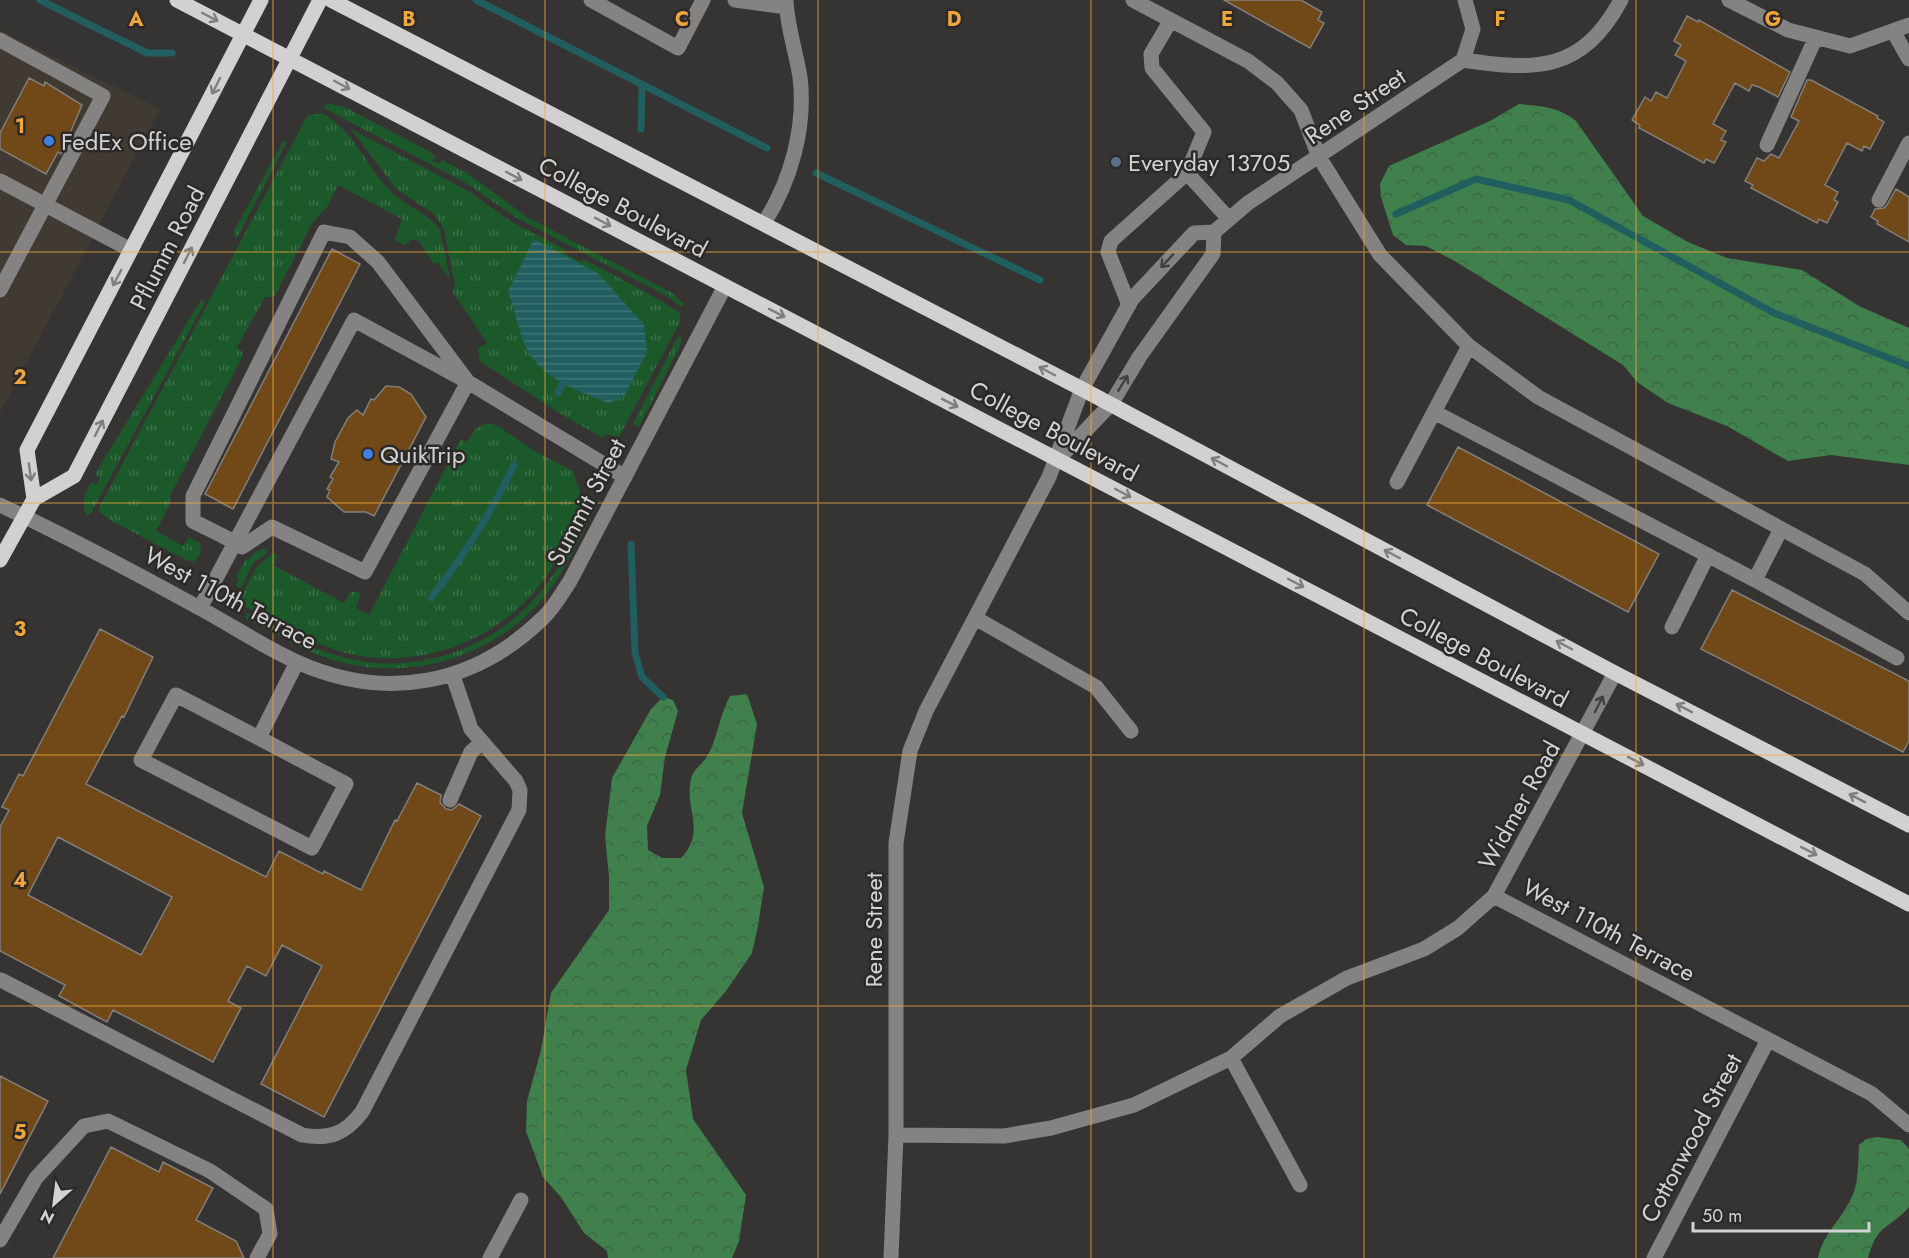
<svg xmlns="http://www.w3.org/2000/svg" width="1909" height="1258" font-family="Jost,sans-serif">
  <defs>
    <pattern id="grass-tufts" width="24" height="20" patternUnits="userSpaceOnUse" patternTransform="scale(1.5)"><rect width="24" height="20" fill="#1b592b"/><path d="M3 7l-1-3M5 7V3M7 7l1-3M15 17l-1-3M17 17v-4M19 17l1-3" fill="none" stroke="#3b7049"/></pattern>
    <pattern id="forest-crowns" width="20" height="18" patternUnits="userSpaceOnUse" patternTransform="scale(1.5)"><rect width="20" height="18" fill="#3f804c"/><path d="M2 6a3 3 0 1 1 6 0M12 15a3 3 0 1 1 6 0" fill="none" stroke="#3f6646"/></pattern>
    <pattern id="water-rules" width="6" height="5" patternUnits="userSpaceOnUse" patternTransform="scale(1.5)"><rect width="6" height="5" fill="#205e5f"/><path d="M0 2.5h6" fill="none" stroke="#407475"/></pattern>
  </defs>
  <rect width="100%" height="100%" fill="#363432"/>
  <path fill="#413a33" d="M0,30L160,109L0,413Z"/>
  <path fill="url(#grass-tufts)" d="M330,104L345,107L432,153L435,157L433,161L439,164L442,160L467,173L527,217L672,293L684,304L681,307L670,298L515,217L468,184L346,120L326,109L324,105Z
    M322,113C358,133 366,171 396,196C411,209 428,213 440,230L450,279L437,262L434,264L419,241L412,239L405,245L395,240L402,219L338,185L327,207L313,222L274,297H265L237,347L243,353L241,359L171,494L169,506L156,531L183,546L189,537L200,543C202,551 200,557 193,562L184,559L110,520L98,510L304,122L307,116Z
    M351,129L468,191L512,222L566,250L564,253L581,262L583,259C616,276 649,293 680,313V322L619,437L605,434L603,438L561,414L478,360L480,354L477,349L487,343L452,291L455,286L444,229L434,214L396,189Z
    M284,140L287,142L237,238L234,236V231Z
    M201,300L205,302L91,513L86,516C82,501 83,495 92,482L96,485L100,479L96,475L97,471Z
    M678,336L682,338L679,348L639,427L633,424Z
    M488,423L498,426L536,452L573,471L581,495L588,499C574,526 562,554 545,578C497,645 408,676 330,648C300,638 272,620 244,606L241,597L256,568L273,553L277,555L273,565L344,603L351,592H359L360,596L356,608L369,615L461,439L467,442L476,428Z
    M590,506L595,509C580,537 567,567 548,592C501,653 419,681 344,663C309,655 277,634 245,618L247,613C274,627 300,644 329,653C409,681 499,651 548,582C565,559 577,532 590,506Z
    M268,548L265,555L254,562L240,589L236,585L239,579L236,577L246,559L248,560L255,552Z"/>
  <path fill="url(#forest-crowns)" d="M1519,104C1541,106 1559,107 1576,121L1643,216L1688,242L1727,258L1802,270L1859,306L1909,328V465L1831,455L1788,461L1727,426L1668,403L1637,382L1623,365L1453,260L1426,246L1406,245L1393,235L1381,197L1380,184L1389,166L1490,121Z
    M747,694L757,724L742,813L764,887L758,926L752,953L726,991L701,1020L686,1070L693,1119L746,1195L739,1241L732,1258H608L607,1251L584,1233L561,1197L543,1177L526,1131L527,1101L541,1050L551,993L609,910V877L605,836L612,778L651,709L663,697L673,700L678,711L665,757L660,795L647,826L648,850L662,858H681C707,830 684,811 691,779C693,769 705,762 709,753C718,735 719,717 730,696Z
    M1877,1137L1901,1140L1909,1149V1207C1888,1231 1878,1222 1868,1258H1818C1823,1234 1839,1222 1850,1201C1859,1186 1858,1163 1859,1145L1866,1139Z"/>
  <path fill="url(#water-rules)" d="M534,239L599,274L644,325L647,352L625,395L609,403C579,391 543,380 527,349C518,332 515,309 508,291Z"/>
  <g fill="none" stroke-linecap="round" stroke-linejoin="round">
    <path stroke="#205e5f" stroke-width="7" d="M40,0L147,53H172
      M476,0L767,148
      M641,129L642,87
      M816,173L1040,280
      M1396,214L1476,179L1569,200L1774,313L1909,366
      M558,393L563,383
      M631,544L635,653L642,677L663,697
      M431,598C464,556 491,513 514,465"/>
  </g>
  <path fill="#714918" stroke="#817f7c" stroke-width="1.5" fill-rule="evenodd" d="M1224,0H1301L1322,12L1318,20L1324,23L1310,48Z
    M1687,16L1698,22L1699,20L1790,72L1778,97L1759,87L1752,85L1749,91L1735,83L1713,124L1726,131L1721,140L1726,142L1714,163L1706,159L1704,163L1639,128L1640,125L1632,120L1645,97L1651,101L1656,92L1667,98L1686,61L1675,55L1681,45L1674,41Z
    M29,78L44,86L45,82L82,105L61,154L58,152L46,174L0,149V133Z
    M1807,80H1811L1878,116L1877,118L1884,122L1870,149L1864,146L1862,151L1847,143L1825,185L1838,192L1834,200L1838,202L1827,223L1819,219L1817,223L1751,188L1753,185L1745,181L1757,158L1764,161L1771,154L1779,158L1799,121L1791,117Z
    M1896,189L1909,197V242L1877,224L1878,221L1871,217L1875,209L1884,208L1887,205Z
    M332,249L360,264L233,509L205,494Z
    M386,386L399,387L411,394L426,417L374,516L366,512H344L327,497L330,490L327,489L333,479L330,477L339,462L331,459L335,442L348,418L357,410L363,415L371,399L374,400Z
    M1458,447L1659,554L1628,612L1427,505Z
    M1732,590L1909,681V741L1903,752L1701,649Z
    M100,629L153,657L124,717L122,716L86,784L266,877L279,851L323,874L324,871L361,890L395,820L397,821L417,783L441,795L440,802L446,809L452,810L459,804L481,816L324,1117L261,1084L322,966L282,945L266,976L247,966L228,1001L241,1008L213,1062L113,1010L107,1022L59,996L65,985L0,951V827L9,810L2,807L19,774L23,776ZM58,837L172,897L141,955L28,895Z
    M0,1076L48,1101L0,1194Z
    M111,1147L159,1172L163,1162L213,1188L196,1220L236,1241L244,1258H53Z"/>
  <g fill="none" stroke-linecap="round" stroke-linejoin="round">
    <path stroke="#848382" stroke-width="15" d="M591,0L678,48L703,0
      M735,0L786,7
      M1133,0L1248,61L1277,83L1301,110L1319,157L1380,255L1469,346L1538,397L1865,574L1909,613
      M1729,0L1788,30L1850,46L1909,25
      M1171,20L1151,54L1152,68L1204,132L1187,173
      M1893,31L1909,59
      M0,40L103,96L0,290
      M1463,60C1537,71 1582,72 1621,0
      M1463,60L1473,29L1465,0
      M1767,145L1816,37
      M0,181L131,250
      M1879,200L1909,143
      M764,223C791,181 806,127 800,77C796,52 787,26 786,0
      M1129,305L1108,252L1111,241L1187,173L1229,219
      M1469,346L1434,412L1755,580L1781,529
      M1061,456L1111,404L1140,356L1213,254L1214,232
      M1397,482L1434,412
      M0,505C66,536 130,570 194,605C228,623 262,646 297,662C386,702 474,685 543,618C554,608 562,593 570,581L725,286
      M1755,580L1897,658
      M200,608L354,320L468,382L365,572L272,527L242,547C227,537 210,530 193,521V496L324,232L350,237L378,262L468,382L625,477
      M977,619L1096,687L1131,731
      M1672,627L1708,555
      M259,738L346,784L312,848L141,760L176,695L259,738L297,662
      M450,800L471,752L482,742
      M1494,896L1615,673
      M1,980L302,1135C329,1140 345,1134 362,1112L519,810L520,790L516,781L471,729L453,676
      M1231,1058L1300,1185
      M896,1135L1004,1136L1051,1128L1134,1105L1231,1058L1280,1016L1347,978L1424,949L1458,928L1494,896L1872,1094L1909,1125
      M0,1240L36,1178L84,1126L108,1121L210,1171L266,1209L270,1234L257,1258
      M490,1258L521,1200
      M891,1258L896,1135V843L910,751L926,711L1049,477L1082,389L1132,299L1194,233L1214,232L1248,203L1463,60
      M1654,1258L1768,1040"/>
    <path stroke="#d3d1cf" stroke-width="15" d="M177,0L1909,904
      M331,0L1082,389L1615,673L1909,825
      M34,499L27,450L261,0
      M0,560L34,499L74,476L320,0"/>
  </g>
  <defs><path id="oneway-shaft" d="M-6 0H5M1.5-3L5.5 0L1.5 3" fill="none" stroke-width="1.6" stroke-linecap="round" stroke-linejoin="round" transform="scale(1.5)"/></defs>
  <g stroke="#807e7c">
    <use href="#oneway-shaft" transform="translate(210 17) rotate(28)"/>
    <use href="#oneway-shaft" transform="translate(342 85) rotate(28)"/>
    <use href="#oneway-shaft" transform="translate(216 86) rotate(117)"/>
    <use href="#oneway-shaft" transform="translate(514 176) rotate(28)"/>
    <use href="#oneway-shaft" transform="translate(603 222) rotate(28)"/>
    <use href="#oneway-shaft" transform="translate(188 255) rotate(-63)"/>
    <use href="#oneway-shaft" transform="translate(117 278) rotate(118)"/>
    <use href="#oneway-shaft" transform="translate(777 313) rotate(27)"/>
    <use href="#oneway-shaft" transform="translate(1047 371) rotate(-152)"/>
    <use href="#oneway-shaft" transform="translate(950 403) rotate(27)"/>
    <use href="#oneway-shaft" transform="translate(99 428) rotate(-63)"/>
    <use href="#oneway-shaft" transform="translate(1219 462) rotate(-152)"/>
    <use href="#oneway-shaft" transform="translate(30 472) rotate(82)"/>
    <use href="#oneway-shaft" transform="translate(1123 493) rotate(28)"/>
    <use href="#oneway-shaft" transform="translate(1392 554) rotate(-152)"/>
    <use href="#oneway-shaft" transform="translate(1296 583) rotate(28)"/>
    <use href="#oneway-shaft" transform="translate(1564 645) rotate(-152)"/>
    <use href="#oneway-shaft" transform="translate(1684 708) rotate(-153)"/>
    <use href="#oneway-shaft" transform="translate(1636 761) rotate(27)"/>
    <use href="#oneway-shaft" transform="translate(1857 798) rotate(-153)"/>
    <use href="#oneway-shaft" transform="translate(1809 851) rotate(27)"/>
  </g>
  <g stroke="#42403e">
    <use href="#oneway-shaft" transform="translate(1167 261) rotate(133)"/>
    <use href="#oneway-shaft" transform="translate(1123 383) rotate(-59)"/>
    <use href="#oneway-shaft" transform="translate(1599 704) rotate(-63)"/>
  </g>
  <path fill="none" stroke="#efa73d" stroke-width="1.5" stroke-opacity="0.55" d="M273,0V1258M545,0V1258M818,0V1258M1091,0V1258M1364,0V1258M1636,0V1258M0,252H1909M0,503H1909M0,755H1909M0,1006H1909"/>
  <g fill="#3f7fe0" stroke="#2c2a28" stroke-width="2">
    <circle cx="49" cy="141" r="6"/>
    <circle cx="368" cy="454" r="6"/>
  </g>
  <circle fill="#5c6f8a" stroke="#2c2a28" stroke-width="2" cx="1116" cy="162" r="6"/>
  <g text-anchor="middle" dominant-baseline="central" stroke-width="5" stroke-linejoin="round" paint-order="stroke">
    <g font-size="24" fill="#d3d2d0" stroke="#2c2a28">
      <text transform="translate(1355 106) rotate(-34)">Rene Street</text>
      <text transform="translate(623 207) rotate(28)">College Boulevard</text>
      <text transform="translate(167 248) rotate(-63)">Pflumm Road</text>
      <text transform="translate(1054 431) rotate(28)">College Boulevard</text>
      <text transform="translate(586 502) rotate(-62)">Summit Street</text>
      <text transform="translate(231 598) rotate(28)">West 110th Terrace</text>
      <text transform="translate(1484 657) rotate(28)">College Boulevard</text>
      <text transform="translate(1519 805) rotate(-61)">Widmer Road</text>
      <text transform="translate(873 930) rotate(-90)">Rene Street</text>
      <text transform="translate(1609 930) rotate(28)">West 110th Terrace</text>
      <text transform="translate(1691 1138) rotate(-62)">Cottonwood Street</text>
    </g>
    <g font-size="24" fill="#d3d2d0" stroke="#2c2a28" text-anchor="start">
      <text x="61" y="141">FedEx Office</text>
      <text x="1128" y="162">Everyday 13705</text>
      <text x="380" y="454">QuikTrip</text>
    </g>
  </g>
  <g font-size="20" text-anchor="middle" font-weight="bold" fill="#efa73d" stroke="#2c2a28" stroke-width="5" stroke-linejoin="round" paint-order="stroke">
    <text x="136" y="26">A</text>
    <text x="409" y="26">B</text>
    <text x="682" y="26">C</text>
    <text x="954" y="26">D</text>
    <text x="1227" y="26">E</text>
    <text x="1500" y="26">F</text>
    <text x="1773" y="26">G</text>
    <text x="20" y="133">1</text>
    <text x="20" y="384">2</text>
    <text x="20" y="636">3</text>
    <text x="20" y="887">4</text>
    <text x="20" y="1139">5</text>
  </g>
  <g transform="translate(54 1204) rotate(208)" stroke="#2c2a28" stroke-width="4.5" paint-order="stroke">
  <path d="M0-4.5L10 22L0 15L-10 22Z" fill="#d3d2d0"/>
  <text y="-9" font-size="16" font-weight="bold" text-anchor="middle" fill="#d3d2d0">N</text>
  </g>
  <path d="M1693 1222v9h176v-9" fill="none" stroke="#d3d2d0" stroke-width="3"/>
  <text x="1702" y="1222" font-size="18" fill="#d3d2d0" stroke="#2c2a28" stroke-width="4.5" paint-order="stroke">50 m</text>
</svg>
